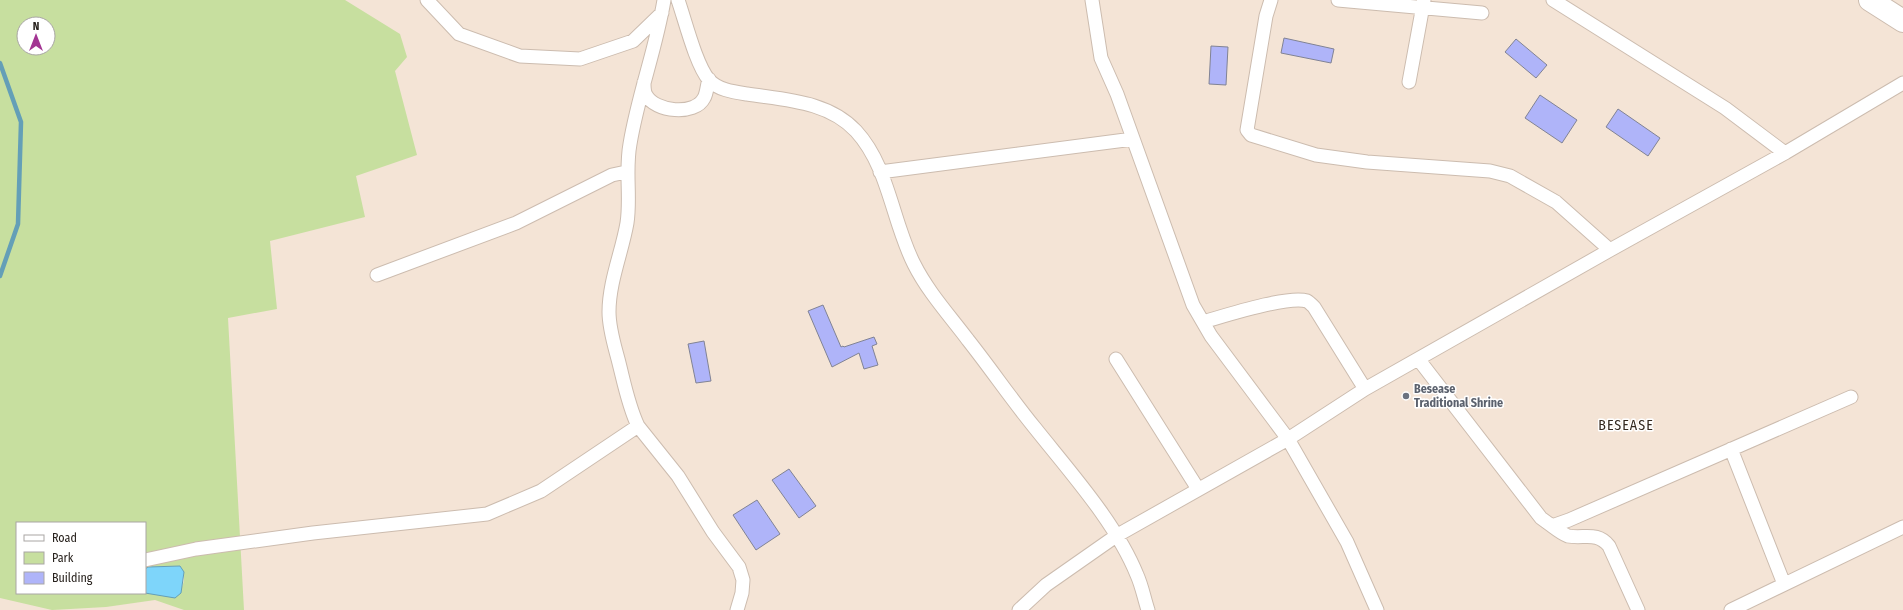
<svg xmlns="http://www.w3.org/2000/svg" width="1903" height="610" font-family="'Fira Sans Condensed',sans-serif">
  <rect width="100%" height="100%" fill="#f4e4d6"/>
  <path fill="#c7df9f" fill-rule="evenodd" d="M0,0H345L400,34L407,57L395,71L417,155L356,176L365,217L270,241L277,309L228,318L244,610H184L155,600L106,607L52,610L0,598ZM24,24H48V48H24ZM17,523H145V569L148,567L180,566C188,579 183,587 175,597L145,593H17Z"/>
  <path fill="#7ed5fa" stroke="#649fb7" d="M180,566L184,572L181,593L175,598L145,593V569L148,567Z"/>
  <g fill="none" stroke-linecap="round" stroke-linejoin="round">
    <path stroke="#649fb7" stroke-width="4.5" d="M0,63L21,122L18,224L0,276"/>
  </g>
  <path fill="#afb4f9" stroke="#818394" d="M1284,38L1334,49L1331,63L1281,53Z
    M1516,39L1547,65L1536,78L1505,52Z
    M1211,46L1228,47L1226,85L1209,84Z
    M1540,95L1577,120L1562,143L1525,118Z
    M1618,109L1660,138L1648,156L1606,127Z
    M823,305L841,347L843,346L844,347L874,337L877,344L872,346L878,365L864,369L859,353L832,367L808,311Z
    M704,341L711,381L696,383L688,344Z
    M789,469L816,506L799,518L772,480Z
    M757,500L780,534L756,550L733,515Z"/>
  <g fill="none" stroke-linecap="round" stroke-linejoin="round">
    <g stroke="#ccbcaf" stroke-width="15">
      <path id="street" d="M427,0L459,34L520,56L580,59L633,41L662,13
        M678,0C685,20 696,65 709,80C718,90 734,92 747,94C785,100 828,101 856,131C889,167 892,221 914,264C928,292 950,316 968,340C991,369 1012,400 1035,428C1070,472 1116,523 1137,575C1142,586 1144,598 1148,610
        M1092,0L1101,58L1117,94L1193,305L1211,336L1288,439L1347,542L1377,610
        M1271,0L1266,16L1247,130L1251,135L1316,155L1367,162L1490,171L1510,176L1556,202L1610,250
        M1338,0L1482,13
        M1553,0L1725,108L1785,153
        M644,82C644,86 644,92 646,95C655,112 695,116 704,98C707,93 707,85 709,79
        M1409,82L1424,0
        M880,172L1133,139
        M377,275L516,223L612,175L626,172
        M1203,322C1224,316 1288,295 1307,301C1309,302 1312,305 1314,307L1365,389
        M1116,359L1198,489
        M1419,360L1541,518L1552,526L1569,520L1851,397
        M638,426L678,476L713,532L739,567L743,580L742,593L737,610
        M1731,449L1784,584
        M1552,526C1556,529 1563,534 1568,536C1584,539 1597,531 1609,546L1638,610
        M145,560L196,549L313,533L487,514L541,491L638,426C628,405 624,382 618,359C614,344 609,328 609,312C609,282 622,252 627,223C631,197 625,171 630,144C638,95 656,49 664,0
        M1019,610L1046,585L1116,536L1288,439L1365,389L1610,250L1785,153L1903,83
        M1731,610L1903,527"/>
    </g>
    <g stroke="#ccbcaf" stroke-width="24">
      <path id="highway" d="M1870,0L1903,21"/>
    </g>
    <use href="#street" stroke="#fff" stroke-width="13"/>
    <use href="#highway" stroke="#fff" stroke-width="22"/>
  </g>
  <circle fill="#6b7280" stroke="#fff" stroke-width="1.5" cx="1406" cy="396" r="4"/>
  <g text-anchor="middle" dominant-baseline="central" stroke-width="3" stroke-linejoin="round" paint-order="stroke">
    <g font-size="12" font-weight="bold" fill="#5b616d" stroke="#fff" text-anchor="start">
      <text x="1414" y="389">Besease<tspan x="1414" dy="14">Traditional Shrine</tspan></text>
    </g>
    <g font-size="14" letter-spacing="1" fill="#33271d" stroke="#fff">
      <text x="1626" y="425">BESEASE</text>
    </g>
  </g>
  <rect x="16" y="522" width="130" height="72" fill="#ffffff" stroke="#a9a6a4"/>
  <rect x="24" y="535" width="20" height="6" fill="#ffffff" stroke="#a9a6a4"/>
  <text x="52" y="542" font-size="12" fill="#27211c">Road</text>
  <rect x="24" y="552" width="20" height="12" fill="#c7df9f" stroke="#a9a6a4"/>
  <text x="52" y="562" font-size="12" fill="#27211c">Park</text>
  <rect x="24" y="572" width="20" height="12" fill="#afb4f9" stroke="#a9a6a4"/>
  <text x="52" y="582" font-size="12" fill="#27211c">Building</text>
  <g transform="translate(36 36)"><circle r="19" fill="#ffffff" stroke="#a9a6a4"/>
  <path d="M0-3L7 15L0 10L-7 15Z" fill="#a33593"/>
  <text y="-6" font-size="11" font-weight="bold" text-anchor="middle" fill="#27211c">N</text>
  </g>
</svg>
